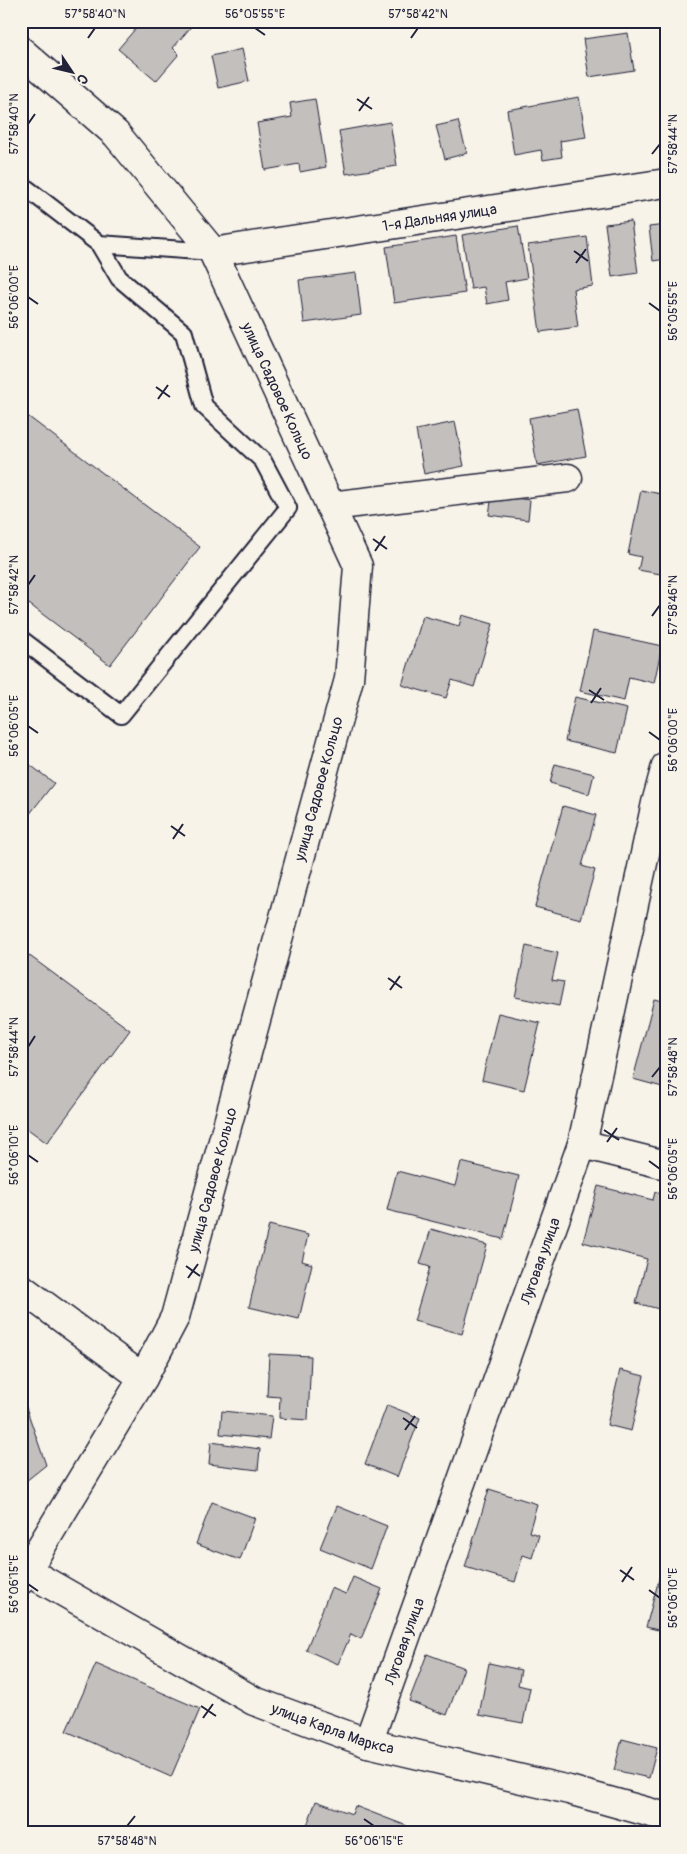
<svg xmlns="http://www.w3.org/2000/svg" width="687" height="1854" font-family="Pangolin,sans-serif">
  <rect width="100%" height="100%" fill="#f7f3e8"/>
  <filter id="ink" filterUnits="userSpaceOnUse"><feTurbulence type="fractalNoise" baseFrequency=".02" numOctaves="2"/><feDisplacementMap in="SourceGraphic" scale="10" xChannelSelector="R" yChannelSelector="G"/><feConvolveMatrix kernelMatrix="1 2 1 2 8 2 1 2 1" color-interpolation-filters="sRGB"/></filter>
  <g filter="url(#ink)">
    <path fill="#c2bfbd" stroke="#22223b" d="M142,21L195,22L173,48L179,54L156,81L118,49Z
      M628,33L634,70L589,77L583,39Z
      M242,49L249,81L218,88L211,56Z
      M579,97L586,137L560,141L562,157L543,160L541,150L514,155L507,110Z
      M315,99L326,167L300,172L299,164L265,170L257,123L292,117L290,103Z
      M458,121L467,153L445,159L436,126Z
      M390,122L397,166L346,174L339,131Z
      M631,221L638,273L612,277L605,224Z
      M666,225V259L653,261L649,227Z
      M518,226L527,278L505,282L508,300L487,304L484,287L471,289L462,235Z
      M456,236L465,293L394,303L386,247Z
      M587,237L593,286L573,289L578,327L540,332L528,245Z
      M356,273L361,315L304,323L299,280Z
      M577,409L586,456L537,465L529,418Z
      M21,411L200,547L110,665L21,598Z
      M455,422L464,466L424,474L416,430Z
      M641,490L666,495V575L638,570L641,557L628,554Z
      M492,495L530,500L528,520L489,515Z
      M462,615L493,624L474,687L452,680L446,698L402,685L423,616L459,626Z
      M593,631L662,646L654,683L629,677L624,701L580,691Z
      M575,697L627,709L617,753L565,741Z
      M21,758L54,783L21,825Z
      M555,764L594,774L589,794L550,783Z
      M563,806L596,815L582,866L595,870L581,919L535,907Z
      M526,946L558,953L552,980L564,982L559,1006L515,997Z
      M27,954L130,1030L47,1143L21,1124V961Z
      M654,999L666,1002V1088L633,1079Z
      M498,1013L540,1023L524,1090L482,1080Z
      M461,1162L519,1176L503,1239L387,1210L397,1171L455,1186Z
      M598,1186L653,1200L655,1192L666,1195V1299L663,1310L636,1303L647,1259L583,1242Z
      M269,1225L308,1235L302,1261L312,1264L299,1319L249,1307Z
      M431,1229L487,1245L462,1334L414,1321L430,1267L420,1264Z
      M269,1354L311,1356L308,1420L279,1418L280,1397L267,1396Z
      M620,1370L644,1376L631,1431L607,1425Z
      M21,1393L46,1465L21,1485Z
      M387,1405L420,1418L397,1477L365,1464Z
      M222,1411L272,1416L269,1439L220,1434Z
      M211,1442L260,1449L258,1470L209,1464Z
      M489,1489L537,1504L529,1532L539,1535L532,1558L523,1555L515,1582L465,1567Z
      M212,1502L255,1518L240,1560L196,1544Z
      M337,1506L387,1526L371,1569L320,1548Z
      M663,1564L666,1565V1632L646,1627Z
      M353,1577L382,1589L361,1639L351,1634L338,1664L306,1650L331,1588L346,1594Z
      M427,1654L464,1668L447,1715L409,1701Z
      M489,1663L521,1670L518,1685L530,1688L523,1723L479,1715Z
      M96,1664L200,1709L171,1777L66,1731Z
      M622,1739L657,1748L649,1778L614,1770Z
      M316,1801L352,1814L355,1806L407,1826L404,1833H304Z"/>
    <g fill="none" stroke-linecap="round" stroke-linejoin="round">
      <g stroke="#22223b" stroke-width="20">
        <path id="service" d="M21,184L99,244L119,278L184,333L204,406L263,461L288,508L121,715L21,639
          M99,244L213,252"/>
      </g>
      <g stroke="#22223b" stroke-width="31">
        <g id="minor">
          <path id="s1" d="M21,51L116,134L213,252L358,566L349,679L175,1317L143,1378L21,1580"/>
          <path id="s2" d="M213,252L666,183"/>
          <path d="M330,506L568,478"/>
          <path d="M582,1144L666,1165"/>
          <path d="M21,1288L143,1378"/>
          <path id="s3" d="M27,1571L254,1701L368,1743L569,1790L666,1817"/>
          <path id="s4" d="M368,1743L582,1144L656,803L666,766"/>
        </g>
      </g>
      <use href="#service" stroke="#f7f3e8" stroke-width="16"/>
      <use href="#minor" stroke="#f7f3e8" stroke-width="28"/>
    </g>
  </g>
  <path fill="none" stroke="#22223b" stroke-width="2" d="M255,28L265,35M88,38L95,28M411,38L418,28M357,99L372,109M359,111L369,97M28,124L35,114M652,154L660,144M574,251L588,261M576,263L586,249M28,297L38,304M649,303L660,311M156,387L170,397M158,399L168,385M373,539L387,549M375,551L385,536M28,585L35,575M652,616L660,605M589,690L604,700M591,703L601,688M28,726L38,733M649,732L660,740M171,826L185,836M173,839L183,824M388,978L402,988M390,990L400,976M28,1047L35,1036M652,1077L660,1067M604,1130L619,1140M607,1142L617,1128M28,1155L38,1162M649,1161L660,1169M186,1266L200,1276M188,1278L198,1264M403,1418L417,1428M405,1430L415,1416M620,1570L634,1580M622,1582L632,1567M28,1584L38,1591M649,1590L660,1598M201,1706L216,1716M203,1718L213,1704M364,1819L374,1826M127,1826L135,1816"/>
  <g text-anchor="middle" dominant-baseline="central" stroke-width="5" stroke-linejoin="round" paint-order="stroke">
    <g font-size="15" fill="#22223b" stroke="#f7f3e8">
      <text stroke="none"><textPath href="#s2" startOffset="229">1-я Дальняя улица</textPath></text>
      <text stroke="none"><textPath href="#s1" startOffset="432">улица Садовое Кольцо</textPath></text>
      <text transform="translate(319 789) rotate(-75)">улица Садовое Кольцо</text>
      <text transform="translate(213 1180) rotate(-75)">улица Садовое Кольцо</text>
      <text stroke="none"><textPath href="#s4" startOffset="512">Луговая улица</textPath></text>
      <text stroke="none"><textPath href="#s4" startOffset="108">Луговая улица</textPath></text>
      <text stroke="none"><textPath href="#s3" startOffset="345">улица Карла Маркса</textPath></text>
    </g>
  </g>
  <rect width="687" height="1854" fill="none" stroke="#f7f3e8" stroke-width="55"/>
  <g transform="translate(72 72) rotate(125)" stroke="#f7f3e8" stroke-width="4" paint-order="stroke">
  <path d="M0-4L9 19L0 12L-9 19Z" fill="#22223b"/>
  <text y="-8" font-size="14" font-weight="bold" text-anchor="middle" fill="#22223b">С</text>
  </g>
  <rect x="28" y="28" width="632" height="1798" fill="none" stroke="#22223b" stroke-width="2"/>
  <g font-size="12" text-anchor="middle" fill="#22223b">
    <text x="95" y="18">57°58'40"N</text>
    <text x="255" y="18">56°05'55"E</text>
    <text x="418" y="18">57°58'42"N</text>
    <text transform="translate(14 124) rotate(-90)" y="4">57°58'40"N</text>
    <text transform="translate(673 144) rotate(-90)" y="4">57°58'44"N</text>
    <text transform="translate(14 297) rotate(-90)" y="4">56°06'00"E</text>
    <text transform="translate(673 311) rotate(-90)" y="4">56°05'55"E</text>
    <text transform="translate(14 585) rotate(-90)" y="4">57°58'42"N</text>
    <text transform="translate(673 605) rotate(-90)" y="4">57°58'46"N</text>
    <text transform="translate(14 726) rotate(-90)" y="4">56°06'05"E</text>
    <text transform="translate(673 740) rotate(-90)" y="4">56°06'00"E</text>
    <text transform="translate(14 1047) rotate(-90)" y="4">57°58'44"N</text>
    <text transform="translate(673 1067) rotate(-90)" y="4">57°58'48"N</text>
    <text transform="translate(14 1155) rotate(-90)" y="4">56°06'10"E</text>
    <text transform="translate(673 1169) rotate(-90)" y="4">56°06'05"E</text>
    <text transform="translate(14 1584) rotate(-90)" y="4">56°06'15"E</text>
    <text transform="translate(673 1598) rotate(-90)" y="4">56°06'10"E</text>
    <text x="127" y="1845">57°58'48"N</text>
    <text x="374" y="1845">56°06'15"E</text>
  </g>
</svg>
